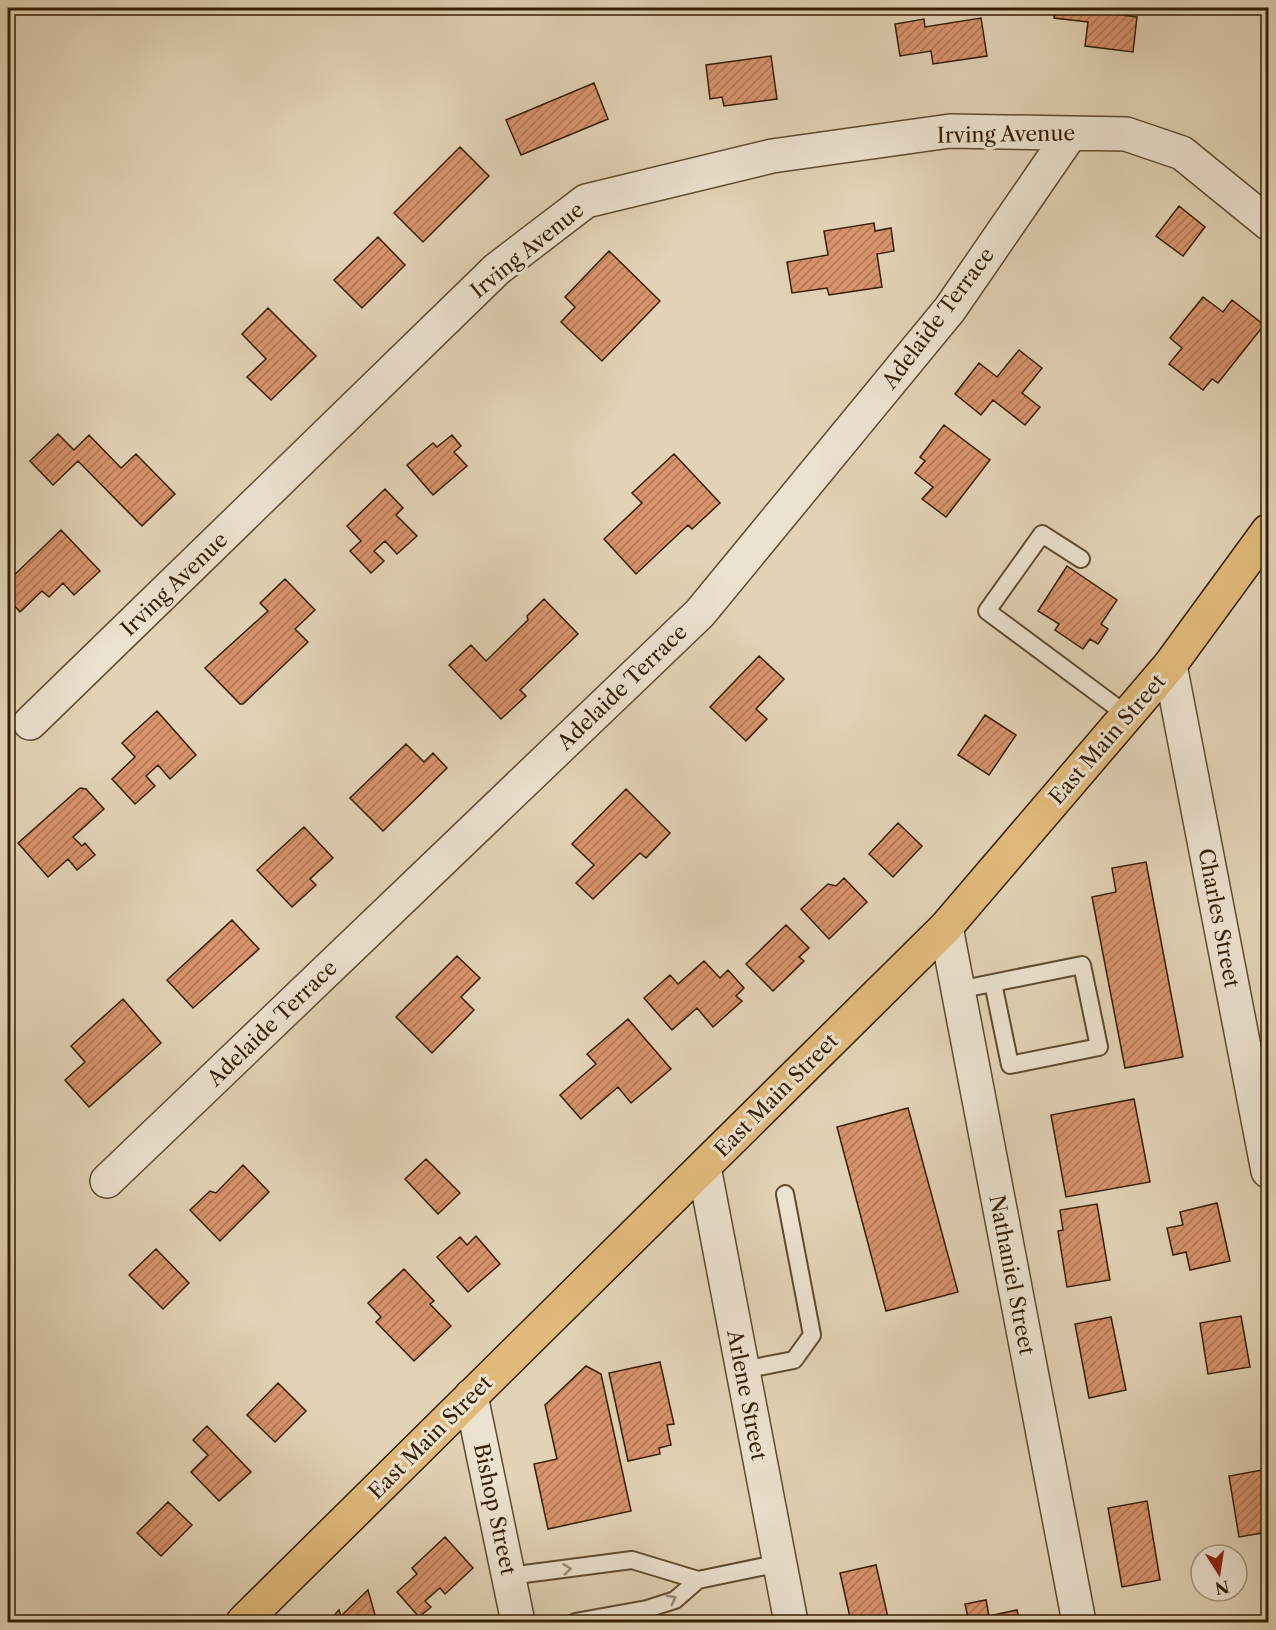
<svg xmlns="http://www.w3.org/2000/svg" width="1276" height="1630" font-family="'Libre Caslon Text',serif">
  <defs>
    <pattern id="building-hatch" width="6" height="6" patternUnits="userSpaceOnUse" patternTransform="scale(1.5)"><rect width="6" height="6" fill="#d8936d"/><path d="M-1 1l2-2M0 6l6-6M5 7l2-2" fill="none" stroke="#b07757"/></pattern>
  </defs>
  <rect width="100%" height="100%" fill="#e2d3b6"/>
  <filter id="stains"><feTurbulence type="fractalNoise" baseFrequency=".00333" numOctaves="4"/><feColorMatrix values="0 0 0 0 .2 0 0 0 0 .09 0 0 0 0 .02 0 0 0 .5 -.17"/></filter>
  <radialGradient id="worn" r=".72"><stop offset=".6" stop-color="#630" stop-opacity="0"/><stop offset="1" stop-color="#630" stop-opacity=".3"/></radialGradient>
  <path fill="url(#building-hatch)" stroke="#351e01" stroke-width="1.5" d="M1055,8H1093V11L1137,17L1133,52L1085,46L1088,22L1054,18Z
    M981,18L987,56L933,64L931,51L900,56L895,24L924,19L925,27Z
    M771,56L777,99L724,106L722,97L710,99L706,65Z
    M594,83L608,119L521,155L506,120Z
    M460,147L489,176L423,242L394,213Z
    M1179,206L1205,227L1183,256L1156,236Z
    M874,223L875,231L891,228L894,251L877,254L882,287L829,295L827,288L792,293L787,262L828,255L824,231Z
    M378,237L405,265L362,308L334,280Z
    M609,251L660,301L602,361L561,322L575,307L565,297Z
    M1203,297L1223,312L1232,300L1264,325L1218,383L1212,379L1203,390L1169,364L1182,348L1170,338Z
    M268,308L316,356L271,400L247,377L266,359L242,334Z
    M1019,350L1042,368L1022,393L1040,407L1025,425L993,400L981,415L955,394L979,363L997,377Z
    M944,425L990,460L946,517L922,499L933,487L915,473L925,461L920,457Z
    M58,434L74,450L89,435L121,468L136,454L175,494L142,526L78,461L53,485L30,461Z
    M452,435L461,446L454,452L467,466L433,495L407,465L433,443L437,447Z
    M674,454L720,503L692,529L688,525L636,574L604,539L642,503L632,493Z
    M385,489L403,508L396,515L417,536L397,554L385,541L374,551L384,561L371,573L350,551L361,541L347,526Z
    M61,530L100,571L74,595L63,583L49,597L42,591L20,612L8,599V581Z
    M1067,566L1117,600L1101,624L1108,629L1098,644L1090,639L1083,649L1055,630L1059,624L1038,611Z
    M285,579L315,610L295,629L308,642L243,704H240L205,668L268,611L260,603Z
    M544,599L578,634L520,690L526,696L501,719L449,665L471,645L486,661L528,620L527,616Z
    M759,656L784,679L756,709L767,719L746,741L710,707Z
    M157,711L196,755L170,779L158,765L146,776L155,786L135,804L112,779L135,757L122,743Z
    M985,715L1016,735L989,775L958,755Z
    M406,744L424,762L433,753L447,768L383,831L350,798Z
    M80,788L86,789L104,809L73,837L82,846L85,843L95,855L77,870L68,859L48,877L18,843Z
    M626,789L670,833L646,858L640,853L593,899L576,883L594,865L572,844Z
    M898,823L922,846L893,877L869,854Z
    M304,827L333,858L310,879L316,885L292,907L257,870Z
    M1146,862L1183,1057L1125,1068L1092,897L1116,892L1112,868Z
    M844,878L867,902L829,939L801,909L828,884L836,886Z
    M232,920L259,949L193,1008L167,980Z
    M786,925L809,948L799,957L804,961L773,991L746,964Z
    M457,956L480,978L461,997L474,1010L432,1053L396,1017Z
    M704,961L720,978L728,970L744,988L736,996L742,1001L713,1027L697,1008L672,1030L644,998L670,975L678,984Z
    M123,999L161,1043L89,1107L65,1080L85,1062L71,1046Z
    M628,1019L671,1069L631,1103L618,1087L581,1119L560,1095L596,1064L587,1054Z
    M1134,1099L1150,1182L1066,1197L1051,1115Z
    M908,1108L958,1292L886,1311L837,1127Z
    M426,1159L460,1193L438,1214L405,1179Z
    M243,1165L269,1192L220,1241L190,1210L210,1191L216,1193Z
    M1217,1203L1230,1261L1190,1270L1186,1252L1173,1255L1167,1228L1183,1225L1180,1212Z
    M1097,1204L1110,1280L1067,1287L1058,1231L1063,1230L1060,1210Z
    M476,1236L500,1264L468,1292L437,1257L460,1237L467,1245Z
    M156,1249L189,1283L163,1309L129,1275Z
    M404,1269L434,1301L430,1304L451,1326L414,1361L376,1322L381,1317L368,1303Z
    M1241,1316L1250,1367L1208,1374L1200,1323Z
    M1111,1317L1126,1390L1089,1398L1075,1324Z
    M660,1362L674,1424L667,1425L671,1445L659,1448L660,1454L628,1461L609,1373Z
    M586,1366L601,1374L631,1511L548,1529L534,1464L557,1459L545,1405Z
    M278,1383L306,1411L275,1442L247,1415Z
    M207,1426L251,1472L219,1501L191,1472L208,1455L193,1440Z
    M1268,1469V1532L1239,1537L1229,1476Z
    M1147,1501L1160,1580L1122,1587L1108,1508Z
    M168,1502L192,1525L161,1556L137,1533Z
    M445,1537L473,1568L445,1594L440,1588L425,1601L431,1607L419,1617L397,1592L417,1574L412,1568Z
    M876,1565L889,1622H851L840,1573Z
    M368,1590L377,1622H328L339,1610L341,1616Z
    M986,1600L989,1616L1017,1610L1020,1622H969L965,1604Z"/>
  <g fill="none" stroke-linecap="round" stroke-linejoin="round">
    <g stroke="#604b2e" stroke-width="20">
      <path id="lane" d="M1081,559L1042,534L987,611L1127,715
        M958,990L1082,965L1099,1047L1010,1065L993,983
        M743,1370L794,1360L812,1335L785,1194
        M509,1576L632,1560L698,1580
        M575,1622L647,1609L675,1600L698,1580L780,1563"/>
    </g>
    <g stroke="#604b2e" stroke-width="36">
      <path id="street" d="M1170,665L1268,1171
        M30,723L497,269L586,201L772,156L950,131L1126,134L1182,153L1268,223
        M946,927L1079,1622
        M704,1167L791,1622
        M107,1181L700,613L950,309L1071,133
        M471,1396L518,1622"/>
    </g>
    <g stroke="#351e01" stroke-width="36">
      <path id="highway" d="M243,1622L946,927L1170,665L1268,531"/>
    </g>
    <use href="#lane" stroke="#ece2d0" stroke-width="16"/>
    <use href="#street" stroke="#ece2d0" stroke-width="33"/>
    <use href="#highway" stroke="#e1ba7b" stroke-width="33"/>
  </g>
  <defs><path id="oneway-chevron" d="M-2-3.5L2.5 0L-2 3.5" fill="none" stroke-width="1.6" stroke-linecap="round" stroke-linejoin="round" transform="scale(1.5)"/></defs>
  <g stroke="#9a8a73">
    <use href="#oneway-chevron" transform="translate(567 1569) rotate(-7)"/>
    <use href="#oneway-chevron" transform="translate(672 1599) rotate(-28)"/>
  </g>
  <g text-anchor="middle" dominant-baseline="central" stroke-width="6" stroke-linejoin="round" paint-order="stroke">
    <g font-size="21" fill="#351e01" stroke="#ece2d0">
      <text transform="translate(1006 134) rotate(-1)">Irving Avenue</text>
      <text transform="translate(527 250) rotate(-39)">Irving Avenue</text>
      <text transform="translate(938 318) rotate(-53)">Adelaide Terrace</text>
      <text transform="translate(174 584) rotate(-44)">Irving Avenue</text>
      <text transform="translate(622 687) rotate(-44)">Adelaide Terrace</text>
      <text transform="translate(1107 739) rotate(-49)">East Main Street</text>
      <text transform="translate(1219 918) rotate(79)">Charles Street</text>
      <text transform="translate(272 1023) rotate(-44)">Adelaide Terrace</text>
      <text transform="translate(776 1095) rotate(-45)">East Main Street</text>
      <text transform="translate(1012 1275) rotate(79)">Nathaniel Street</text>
      <text transform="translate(747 1395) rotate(79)">Arlene Street</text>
      <text transform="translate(430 1437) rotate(-45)">East Main Street</text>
      <text transform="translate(495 1509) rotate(78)">Bishop Street</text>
    </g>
  </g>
  <rect width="1276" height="1630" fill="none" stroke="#e2d3b6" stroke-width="30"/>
  <rect x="9" y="9" width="1258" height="1612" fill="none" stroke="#351e01" stroke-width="3"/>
  <rect x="15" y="15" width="1246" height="1600" fill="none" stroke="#351e01" stroke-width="1.5"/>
  <g transform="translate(1219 1573) rotate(168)"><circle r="28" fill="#ece2d0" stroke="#a3947d" stroke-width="1.5"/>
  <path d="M0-4.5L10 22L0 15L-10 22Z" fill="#8f2418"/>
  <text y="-9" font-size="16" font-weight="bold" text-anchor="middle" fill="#351e01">N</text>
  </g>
  <rect width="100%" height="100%" filter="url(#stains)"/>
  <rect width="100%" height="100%" fill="url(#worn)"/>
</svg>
